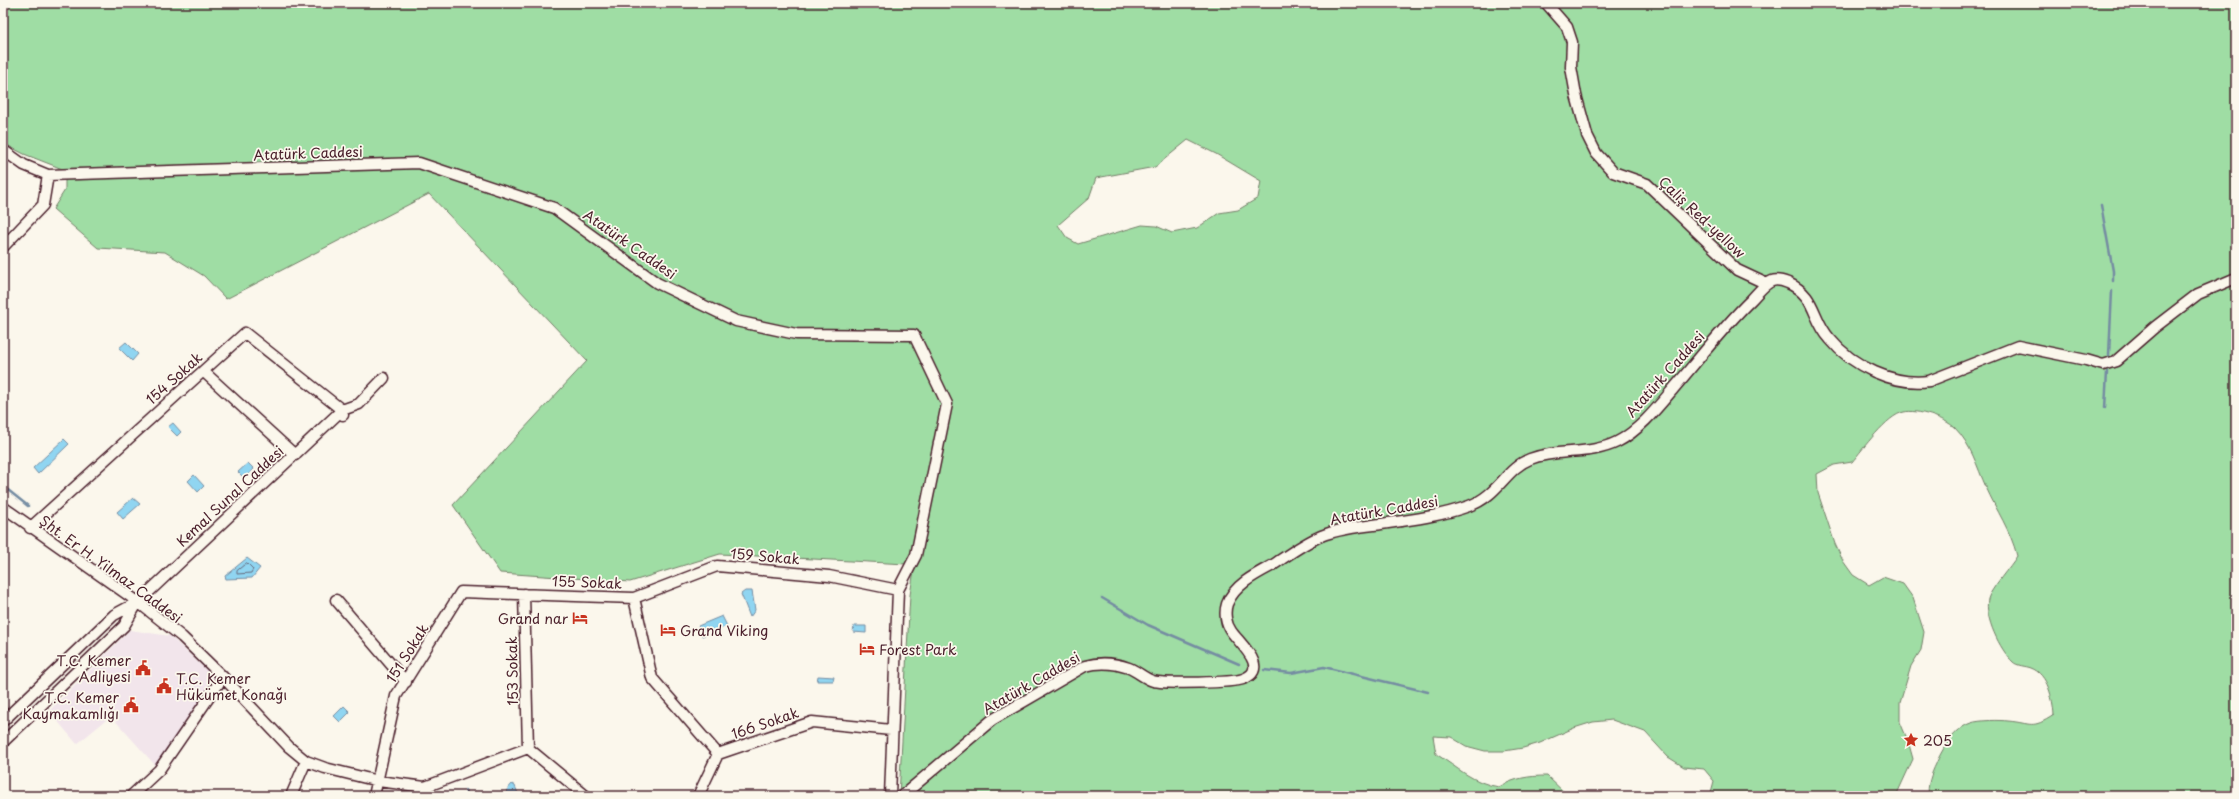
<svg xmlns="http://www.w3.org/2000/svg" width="2239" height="799" font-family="'Playpen Sans',sans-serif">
  <rect width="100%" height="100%" fill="#fbf7ec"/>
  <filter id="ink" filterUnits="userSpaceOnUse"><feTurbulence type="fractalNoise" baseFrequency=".025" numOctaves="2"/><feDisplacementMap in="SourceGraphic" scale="8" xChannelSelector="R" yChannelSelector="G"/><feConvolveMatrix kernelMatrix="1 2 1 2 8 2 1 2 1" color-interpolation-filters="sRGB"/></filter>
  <g filter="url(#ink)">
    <path fill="#f2e5eb" d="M130,630L170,636L215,678L155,765L111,716L77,744L49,711Z"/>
    <path fill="#9fdda4" stroke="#747e68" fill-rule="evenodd" d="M3,3H2236V796H1929C1926,787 1932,772 1936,764C1942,749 1955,728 1971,723C1979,720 2000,720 2008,721C2032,723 2031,730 2054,715C2053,699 2048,674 2031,668C2026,666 2017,666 2013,662C2000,650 1984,617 1988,599C1990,590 2011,566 2017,556C2011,531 1996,510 1986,487C1977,467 1971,444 1955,428C1945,418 1917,409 1904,412C1887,415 1863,449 1852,462L1834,465L1817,474L1818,493L1835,544L1843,561L1853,575L1869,585L1883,577L1903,584L1913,598L1924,632L1921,650L1911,666L1900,703V722L1908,741L1913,759L1896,796H1710L1714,781L1704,769L1684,767L1668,757L1645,732L1612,720L1593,722L1574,728L1540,743L1523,748L1504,751H1485L1466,746L1451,737L1433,736L1436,754C1458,768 1473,783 1499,787C1515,778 1528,776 1547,776L1568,796H899L910,595L914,570L906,564L720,554L630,582L500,573L453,505L587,361L429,194L226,299L204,276L165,252L98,248L53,209L65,190V170L24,154L3,143ZM1188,140L1216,154L1261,181L1258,198L1238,210L1219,213L1197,228L1172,233L1156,226L1142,225L1078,244L1067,238L1058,225L1089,198L1096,178L1155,167Z"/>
    <path fill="#90d5f1" stroke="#748ca2" d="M126,342L138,354L132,361L119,348Z
      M173,423L181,432L177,436L168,427Z
      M64,439L69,444L38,474L33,468Z
      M248,463L254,469L244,478L238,472Z
      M194,475L204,486L198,492L188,481Z
      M133,498L140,504L123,519L117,512Z
      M247,558L260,568L252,578L226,579L225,576Z
      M745,591H752L755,610L750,617L741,594Z
      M722,616L727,626L702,636L698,626Z
      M854,626H866V633L853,632Z
      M818,676L834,677L833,681H817Z
      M344,706L350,712L340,722L334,716Z
      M512,784L515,786L519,796H511L506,791Z"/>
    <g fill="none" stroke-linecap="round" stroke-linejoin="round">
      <path stroke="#66687a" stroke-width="1" d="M247,563L253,569L251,573L237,574V571Z"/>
      <path stroke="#748ca2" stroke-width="2.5" d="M2101,205L2113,271V281
        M2109,355L2112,291
        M2105,408L2107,372
        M3,486L28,506
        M1102,598L1148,625L1239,664
        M1264,670L1291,673L1324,667L1428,692
        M465,790L468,796"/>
      <g stroke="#4a1f2b" stroke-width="13">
        <path id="minor" d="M1546,3L1567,27L1572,42L1571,67L1576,95L1587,135L1596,153L1613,172L1647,184L1737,270L1767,284
          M3,150L24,165L48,175L43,205L3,247
          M48,175L419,163L554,208L657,283L736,321L796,334L914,335L947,404L916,555L898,590L890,796
          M203,371L295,455
          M343,415L342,410L359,404L384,378
          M3,507L138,602L182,637L223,677L289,747L306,761L325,768L378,781L425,787L528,748L586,796
          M524,594L528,748
          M634,598L717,566L829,576L898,590
          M336,600L406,682
          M3,721L114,615L138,602L342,410L245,333L30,528
          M3,742L124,626L138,602
          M131,796L159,770L223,677
          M291,796L306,761
          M374,796L396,696L461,592L634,598L652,678L718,754
          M698,796L718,754L812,722L891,730
          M902,796L992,720L1085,666C1099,662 1115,663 1129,668C1137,671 1145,679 1153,681C1165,684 1232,683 1243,679C1271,669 1239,643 1231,631C1226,624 1224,613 1227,604C1234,585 1256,574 1273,565C1288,555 1304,543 1321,536C1340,528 1361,527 1381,524C1410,520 1441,516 1469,506C1499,495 1505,469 1530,459C1558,448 1589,456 1617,442C1639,431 1658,407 1674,388C1699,359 1723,327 1751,300C1757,294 1764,284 1772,281C1777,279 1783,281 1788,283C1817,296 1811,318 1830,339C1852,366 1894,386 1929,381L2018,346L2086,360L2103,365L2116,361L2155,327L2198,294L2236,278"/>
      </g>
      <use href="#minor" stroke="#fbf7ec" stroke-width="10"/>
    </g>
  </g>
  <defs>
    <g id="hotel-bare" transform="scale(1.2)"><path d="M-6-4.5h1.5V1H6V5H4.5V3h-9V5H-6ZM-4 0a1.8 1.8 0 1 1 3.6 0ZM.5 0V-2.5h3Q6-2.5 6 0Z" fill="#c8321e" stroke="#fbf7ec" stroke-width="2.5" paint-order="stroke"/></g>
    <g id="civic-bare" transform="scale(1.2)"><path d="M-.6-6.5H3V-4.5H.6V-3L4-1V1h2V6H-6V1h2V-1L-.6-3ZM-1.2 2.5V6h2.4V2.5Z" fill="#c8321e" stroke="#fbf7ec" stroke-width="2.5" paint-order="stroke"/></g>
    <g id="sight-bare" transform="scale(1.2)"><path d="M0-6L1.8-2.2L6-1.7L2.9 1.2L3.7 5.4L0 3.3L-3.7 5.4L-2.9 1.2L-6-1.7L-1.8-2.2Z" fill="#c8321e" stroke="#fbf7ec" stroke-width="2.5" paint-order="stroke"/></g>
  </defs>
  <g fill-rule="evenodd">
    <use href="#hotel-bare" x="580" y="618"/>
    <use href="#hotel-bare" x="668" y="630"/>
    <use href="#hotel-bare" x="867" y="649"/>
    <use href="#civic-bare" x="143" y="668"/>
    <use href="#civic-bare" x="164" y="686"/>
    <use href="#civic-bare" x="131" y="705"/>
    <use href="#sight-bare" x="1911" y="740"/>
  </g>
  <g text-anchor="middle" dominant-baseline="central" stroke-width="3.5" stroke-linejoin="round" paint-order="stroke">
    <g font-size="14" fill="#4a1f2b" stroke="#fbf7ec">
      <text transform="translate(308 153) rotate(-2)">Atatürk Caddesi</text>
      <text transform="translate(1702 217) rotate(43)">Çaliş Red-yellow</text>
      <text transform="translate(630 244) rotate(35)">Atatürk Caddesi</text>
      <text transform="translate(1665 374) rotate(-48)">Atatürk Caddesi</text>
      <text transform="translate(174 378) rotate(-42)">154 Sokak</text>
      <text transform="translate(230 496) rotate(-43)">Kemal Sunal Caddesi</text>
      <text transform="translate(1384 510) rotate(-10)">Atatürk Caddesi</text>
      <text transform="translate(765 556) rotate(5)">159 Sokak</text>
      <text transform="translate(111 569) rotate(36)">Şht. Er H. Yilmaz Caddesi</text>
      <text transform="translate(587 582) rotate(2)">155 Sokak</text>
      <text transform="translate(407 653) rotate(-58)">151 Sokak</text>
      <text transform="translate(512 671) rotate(-91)">153 Sokak</text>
      <text transform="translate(1031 683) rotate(-30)">Atatürk Caddesi</text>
      <text transform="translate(765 723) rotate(-19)">166 Sokak</text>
    </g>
    <g font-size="14" fill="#4a1f2b" stroke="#fbf7ec" text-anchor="start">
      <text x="568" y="618" text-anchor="end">Grand nar</text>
      <text x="680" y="630">Grand Viking</text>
      <text x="879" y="649">Forest Park</text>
      <text x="131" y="660" text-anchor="end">T.C. Kemer<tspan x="131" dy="16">Adliyesi</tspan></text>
      <text x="176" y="678">T.C. Kemer<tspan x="176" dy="16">Hükümet Konağı</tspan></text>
      <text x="119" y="697" text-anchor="end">T.C. Kemer<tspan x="119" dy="16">Kaymakamlığı</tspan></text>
      <text x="1923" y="740">205</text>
    </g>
  </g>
  <rect width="2239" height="799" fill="none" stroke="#fbf7ec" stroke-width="16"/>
  <rect x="8" y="8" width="2223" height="783" fill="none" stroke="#4a1f2b" stroke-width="1.5" filter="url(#ink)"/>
</svg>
